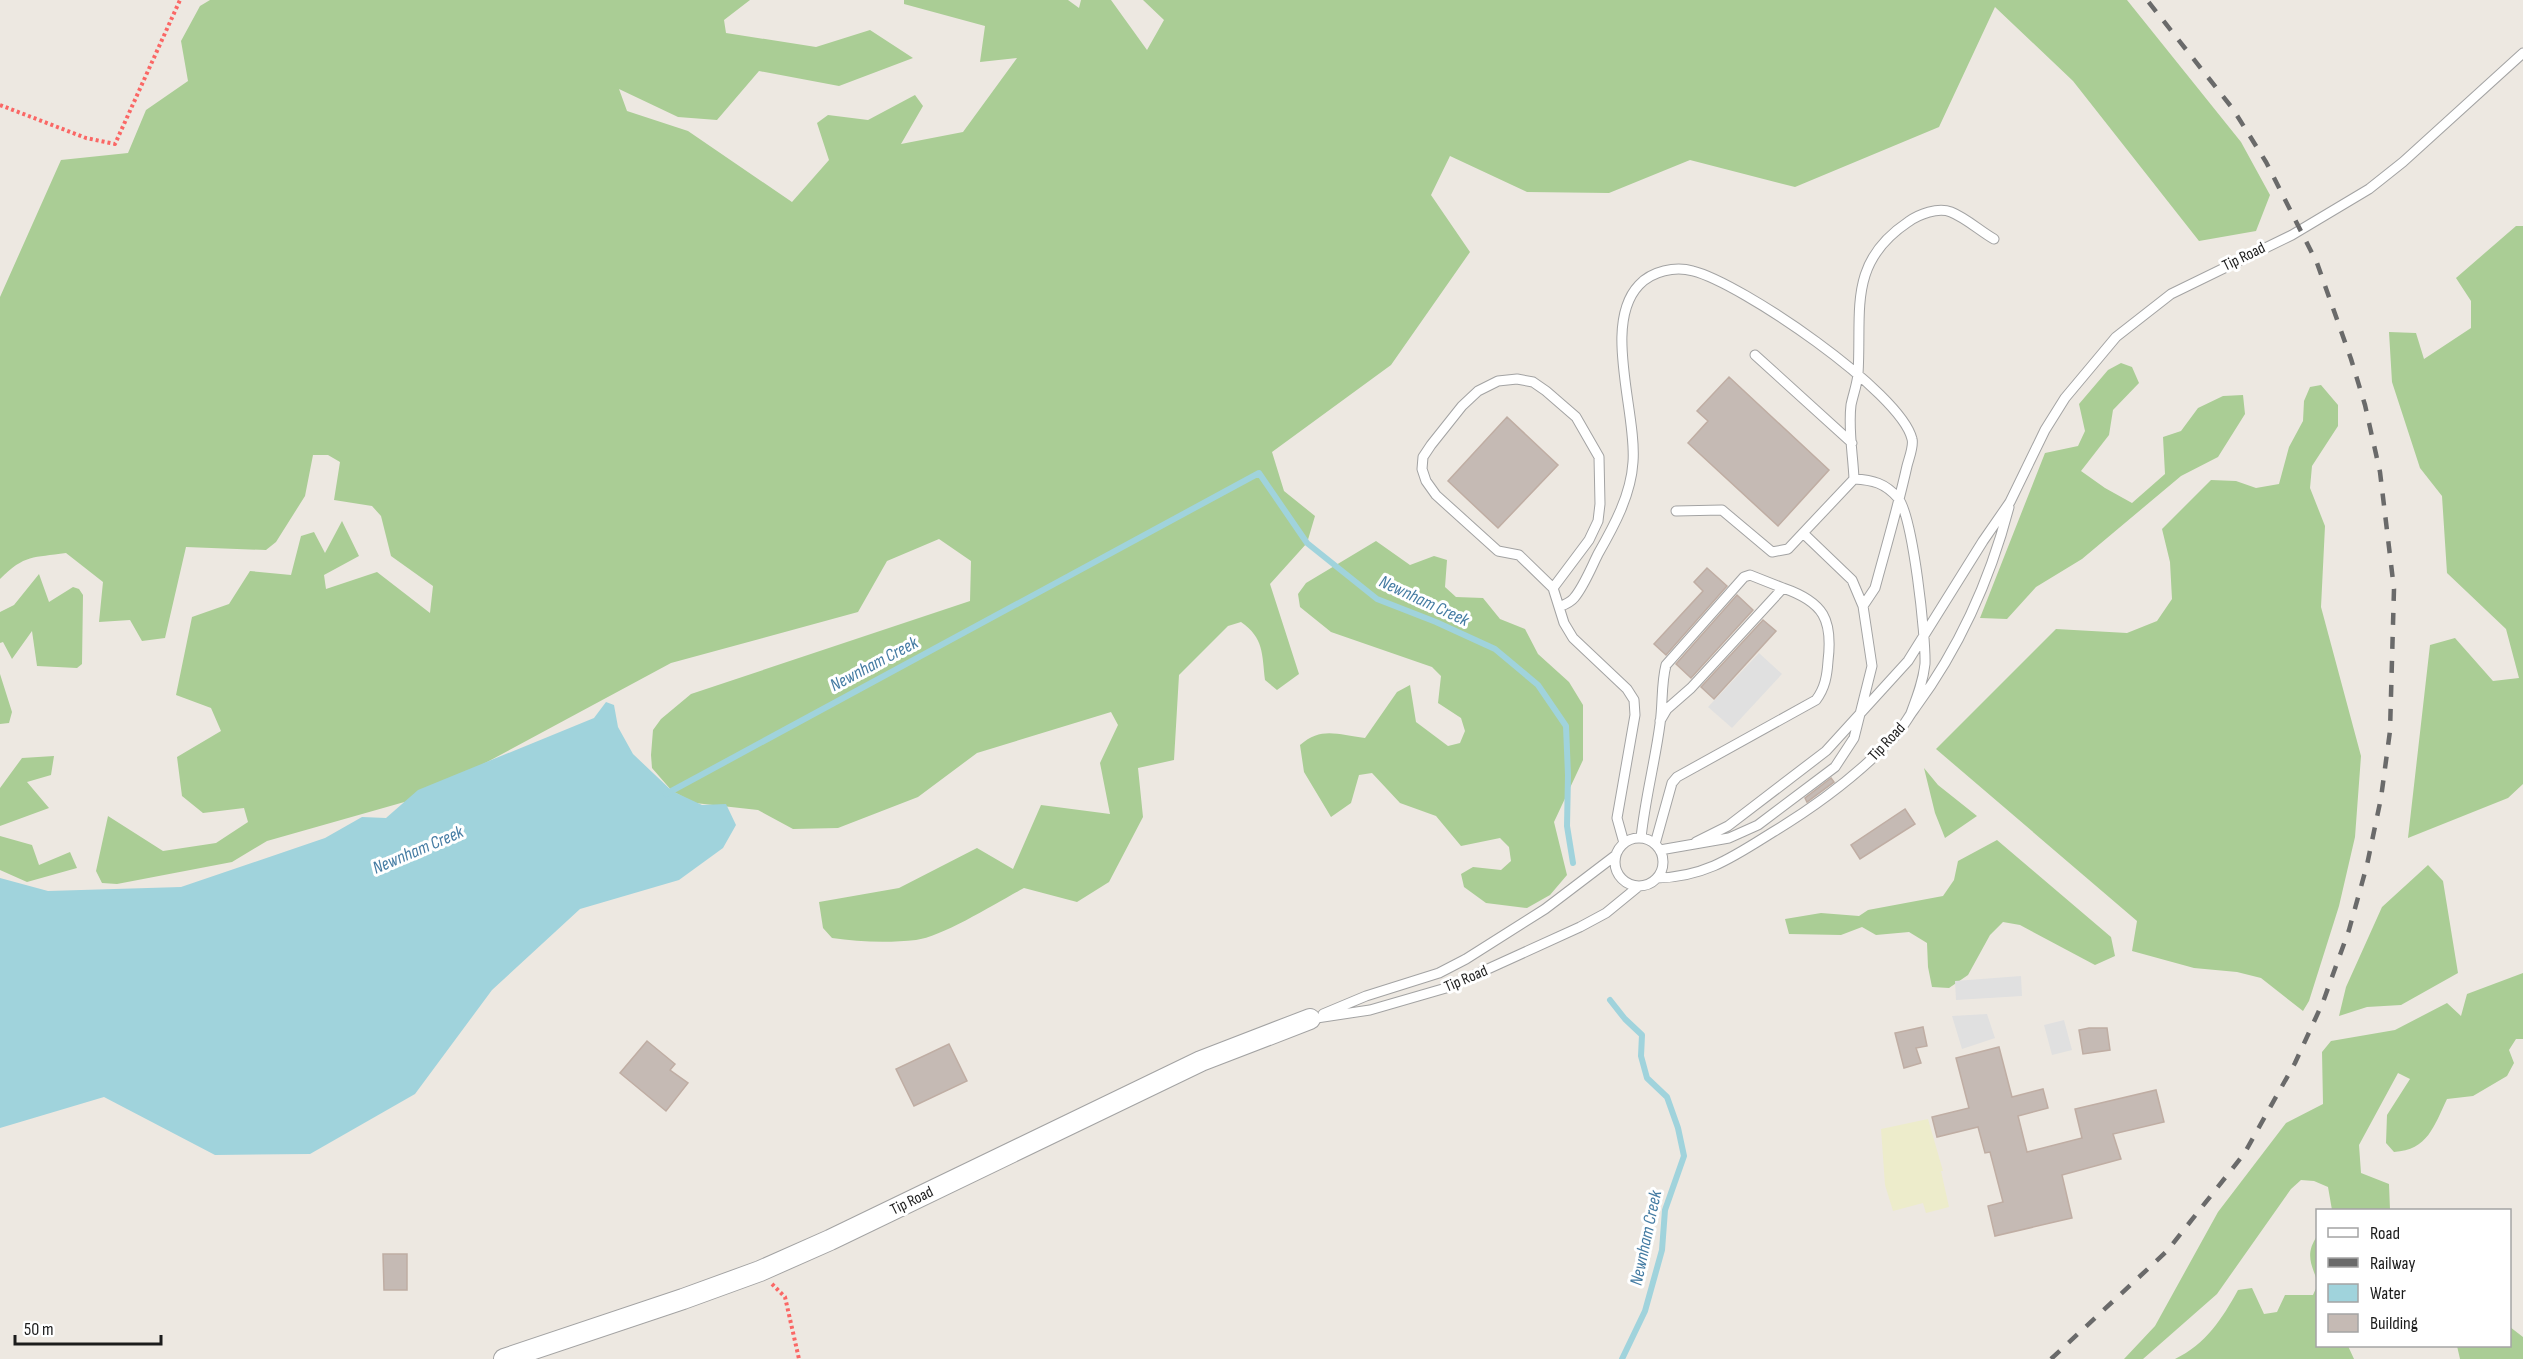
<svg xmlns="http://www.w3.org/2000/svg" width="2523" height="1359" font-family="'Sofia Sans Condensed',sans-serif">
  <rect width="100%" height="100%" fill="#ede8e1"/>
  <path fill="#edeccb" d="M1928,1119L1943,1171H1941L1949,1207L1926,1213L1923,1203L1893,1211L1885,1185L1881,1129Z"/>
  <path fill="#aacd95" d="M210,0H750L724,20L726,33L816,47L870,30L913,58L839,86L759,71L717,120L678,117L619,89L627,111L688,131L792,202L829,160L817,123L828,115L868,120L915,95L923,106L901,144L963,132L1017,58L980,62L985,26L904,4V0H1068L1079,8L1081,0H1111L1147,50L1164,20L1143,0H2127L2241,142L2270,195L2256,231L2199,241L2073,81L1995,7L1939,127L1795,187L1690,160L1609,193L1527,192L1450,156L1431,195L1470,252L1391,365L1272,452L1284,491L1315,516L1307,543L1270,584L1299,674L1277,690L1265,680C1262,654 1264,638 1241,622L1228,626L1179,675L1174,760L1138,768L1143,817L1109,882L1077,902L1024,888C998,902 942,937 916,940C889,943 858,942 832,938L823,928L819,902L899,888L977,848L1013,869L1041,805L1110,814L1100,763L1118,725L1111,712L977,753L918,797L838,828L793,829L758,810L695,803L672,791L652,768L651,755L653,730L661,719L691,694L970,601L971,561L939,539L887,561L858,612L671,663L422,797L267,841L232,862L117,884L102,883L96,871L108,816L163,851L216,843L248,822L244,808L203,813L182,796L177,757L221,731L211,708L176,695L192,617L229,604L250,571L291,575L301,536L314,532L325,553L342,521L359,556L324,575L326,589L377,572L430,613L433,586L391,556L381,516L372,506L334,500L340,462L328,455H313L305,496L276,542L266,550L186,547L165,638L142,641L130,620L99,622L103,582L66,553C33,558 25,554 0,579V297L61,160L128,153L146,110L188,81L181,41L200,6Z
    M2516,226H2523V784L2508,798L2408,838L2430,645L2455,638L2493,681L2519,678L2506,629L2447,573L2442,496L2420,468L2392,382L2389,332L2416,333L2424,359L2471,328V301L2456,278Z
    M2121,363L2132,367L2139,383L2113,410L2109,435L2081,471L2105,488L2132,503L2165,474L2163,437L2181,431L2198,408L2223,396L2243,395L2245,414L2218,457L2181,476L2082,559L2036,587L2007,619L1980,618L2045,453L2078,446L2085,431L2079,404L2108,370Z
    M2321,385L2338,405V426L2312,466L2310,488L2325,526L2321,607L2361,756L2355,837L2339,906L2309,1001L2303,1011L2261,978L2237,972L2194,968L2132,951L2137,921L1936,749L2056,629L2127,633L2157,621L2172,599L2170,562L2162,529L2211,480L2236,481L2256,488L2279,484L2289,447L2303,421L2304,401L2310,387Z
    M1376,541L1410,565L1434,556L1447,560L1445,587L1456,597L1483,598L1500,619L1525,629L1538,654L1569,682L1583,705V760L1554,822L1567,875L1550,895L1527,908L1486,903L1464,887L1461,874L1473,867L1501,870L1511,861L1509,847L1500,838L1461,846L1436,816L1400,803L1372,773L1359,775L1351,803L1331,817L1304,772L1300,745C1322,726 1338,735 1365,738L1397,692L1410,685L1416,722L1448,746L1460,743L1465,731L1461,718L1438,703L1441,676L1432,667L1331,632L1300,607L1298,594L1306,583Z
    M39,574L49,602L73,587L79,589L83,595L82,664L77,668L37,666L32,631L12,659L3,642L0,643V612L14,605Z
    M0,674L12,712L9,723L0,724Z
    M54,756L51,775L27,782L49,808L0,826V788L22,758Z
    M1924,768L1938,785L1977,816L1945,838L1935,813Z
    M0,836L32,845L39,865L70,852L77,868L27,882L0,870Z
    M1997,840L2111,937L2115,956L2095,965L2020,925L2003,922L1990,935L1968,975L1949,988L1932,987L1928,967L1927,943L1909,932L1876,935L1862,927L1841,935L1789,934L1785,919L1821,913L1859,916L1868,910L1943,896L1954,880L1958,861Z
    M2428,865L2443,881L2458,973L2401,1005L2367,1007L2339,1016L2346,987L2382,907Z
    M2523,973V1039H2516L2509,1050L2514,1063L2507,1076L2473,1096L2447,1099C2434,1126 2428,1150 2394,1152L2386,1143L2387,1115L2410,1079L2398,1073L2359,1145L2361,1173L2389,1184L2390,1210H2332L2328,1187L2314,1181L2301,1180L2291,1189L2217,1294L2143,1359H2124L2155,1326L2218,1212L2286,1123L2323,1104L2322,1052L2331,1041L2395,1030L2447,1003L2461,1016L2467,994Z
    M2317,1236V1280C2310,1262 2306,1253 2317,1236Z
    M2317,1286L2318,1346H2348L2354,1359H2175C2206,1344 2222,1319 2238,1290L2252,1288L2264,1314L2277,1312L2285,1295H2313Z
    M2510,1327L2523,1337V1359H2460L2457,1346H2510Z"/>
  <path fill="#e0e0e0" d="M1759,653L1782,674L1732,728L1708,707Z
    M2021,976L2022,996L1956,1000L1955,981Z
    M1987,1014L1995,1038L1962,1049L1952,1016Z
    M2064,1020L2072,1050L2052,1055L2044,1025Z"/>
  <path fill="#a0d3dc" d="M606,702L614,705L618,727L633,754L672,791L702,805L726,804L736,825L723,848L679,880L580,909L492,990L415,1094L310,1154L215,1155L104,1097L0,1128V878L48,891L181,887L325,838L362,817L386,818L418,790L594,718Z"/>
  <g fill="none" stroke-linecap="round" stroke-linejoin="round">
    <path stroke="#a0d3dc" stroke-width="6" d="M666,794L1259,473L1307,543L1377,599L1436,622L1495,649L1538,685L1566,726L1568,775L1567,826L1573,863
      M1610,1000L1625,1019L1642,1035L1641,1056L1647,1078L1667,1097L1678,1128L1684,1156L1665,1210L1662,1250L1645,1311L1622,1359"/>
  </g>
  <path fill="#c5bab4" stroke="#bfada3" stroke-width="1.5" d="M1729,377L1829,470L1778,526L1688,443L1708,421L1697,411Z
    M1507,417L1558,465L1498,528L1448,481Z
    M1707,568L1727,586L1666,655L1654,644L1703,591L1694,582Z
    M1737,595L1753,610L1691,678L1676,664Z
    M1763,620L1776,631L1714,699L1701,687Z
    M1831,778L1834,782L1807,802L1805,798Z
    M1905,809L1915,824L1860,859L1851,845Z
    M1923,1027L1927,1046L1916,1048L1921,1063L1904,1068L1895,1033Z
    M2089,1028H2107L2110,1050L2083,1054L2079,1030Z
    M647,1041L675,1064L670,1070L688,1083L666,1111L620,1073Z
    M949,1044L967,1081L914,1106L896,1069Z
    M1999,1047L2012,1097L2043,1089L2048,1108L2018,1116L2027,1152L2082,1138L2075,1109L2156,1090L2164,1122L2113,1134L2121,1159L2062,1175L2072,1218L1995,1236L1988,1206L2003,1202L1990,1152L1985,1153L1978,1127L1937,1137L1932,1117L1969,1108L1956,1058Z
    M383,1254H407V1290H384Z"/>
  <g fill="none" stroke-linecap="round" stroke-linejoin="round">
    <g stroke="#a3a3a3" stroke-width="11">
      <path id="lane" d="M1755,355L1852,443
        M1854,479C1853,455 1848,429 1851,405C1853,395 1857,385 1858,374C1862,310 1847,263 1908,222C1919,214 1938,207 1951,212C1966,218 1980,231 1994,239
        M1676,511L1722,510L1772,552L1788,549L1803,533
        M1553,588L1589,540L1598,521L1600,504L1599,457L1576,417L1546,391L1533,382L1517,379L1498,381L1478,391L1462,406L1431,445L1423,457L1422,469L1426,481L1436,495L1498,551L1519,555L1553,588L1564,623L1573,638L1627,689L1634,700L1635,715L1617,818L1624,843
        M1559,607C1564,605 1571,602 1574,598C1584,586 1591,568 1598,554C1614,526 1631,495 1633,462C1637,413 1602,324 1639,285C1652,271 1675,266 1693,271C1741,283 1901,392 1912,439C1914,446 1909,458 1907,466C1898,507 1886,547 1875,588L1863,606
        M1641,838C1645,799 1655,762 1660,724C1663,704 1661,684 1666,665L1744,577L1750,575L1783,588
        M1615 862a24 24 0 1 1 48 0a24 24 0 1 1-48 0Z
        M1696,842L1728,826L1826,751L1908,661L1983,541L2010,502L2045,430L2065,398L2116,337L2171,294L2292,235L2369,189L2403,162L2523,53
        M1655,844L1672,783L1677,777L1816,700C1825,688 1827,676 1828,661C1833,620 1824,602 1783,588L1691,688L1667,709L1660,721
        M1660,850L1729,838L1758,825L1835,767L1854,738L1872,666L1863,606L1852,580L1803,533L1854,479C1873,480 1885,483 1898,498C1913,516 1926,638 1925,664C1923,682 1917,697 1911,713
        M1657,878C1705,877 1733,857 1773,832C1816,806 1859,774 1894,737C1903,728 1908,717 1915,708C1960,647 1990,580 2009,507
        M1323,1014L1366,996L1439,973L1466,959L1545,909L1616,855
        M1310,1019L1370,1010L1446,988L1580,927L1606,913L1639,886"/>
    </g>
    <g stroke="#a3a3a3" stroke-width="22">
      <path id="street" d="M504,1359L683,1299L760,1271L830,1240L1201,1061L1310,1019"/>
    </g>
    <path stroke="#fa6765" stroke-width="4" stroke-dasharray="3 3" stroke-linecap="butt" d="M0,105L86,138L115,144L180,0
      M772,1284L785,1297L799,1359"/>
    <use href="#lane" stroke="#fff" stroke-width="9"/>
    <use href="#street" stroke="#fff" stroke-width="20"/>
    <path stroke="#6a6a6a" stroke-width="4.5" stroke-dasharray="12 12" stroke-linecap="butt" d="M2051,1359L2167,1251L2244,1154L2295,1063L2323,1002L2349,930L2367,865L2381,798L2390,731L2394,589L2380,472L2365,405L2351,359L2317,263L2266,162L2233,109L2147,0"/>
  </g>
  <g text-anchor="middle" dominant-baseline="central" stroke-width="6" stroke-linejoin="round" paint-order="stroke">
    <g font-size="16" fill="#1c1c1c" stroke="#fff">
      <text transform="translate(2244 257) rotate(-26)">Tip Road</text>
      <text transform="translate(1887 742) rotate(-47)">Tip Road</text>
      <text transform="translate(1466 979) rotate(-23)">Tip Road</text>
      <text transform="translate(912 1201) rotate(-26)">Tip Road</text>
    </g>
    <g font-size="18" font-style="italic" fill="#457ca3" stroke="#fff">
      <text transform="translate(1424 601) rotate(25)">Newnham Creek</text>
      <text transform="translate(874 664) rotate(-28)">Newnham Creek</text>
      <text transform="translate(418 850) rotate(-23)">Newnham Creek</text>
      <text transform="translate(1646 1238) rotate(-78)">Newnham Creek</text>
    </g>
  </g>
  <rect x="2316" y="1209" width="195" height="138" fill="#ffffff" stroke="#a4a4a4" stroke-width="1.5"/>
  <rect x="2328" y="1228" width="30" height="9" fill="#ffffff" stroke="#a4a4a4" stroke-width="1.5"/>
  <text x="2370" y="1239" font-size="18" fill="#1c1c1c">Road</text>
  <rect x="2328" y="1258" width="30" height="9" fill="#6a6a6a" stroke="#a4a4a4" stroke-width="1.5"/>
  <text x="2370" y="1269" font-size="18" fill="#1c1c1c">Railway</text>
  <rect x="2328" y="1284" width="30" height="18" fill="#a0d3dc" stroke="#a4a4a4" stroke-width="1.5"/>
  <text x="2370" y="1299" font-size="18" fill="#1c1c1c">Water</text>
  <rect x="2328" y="1314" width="30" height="18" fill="#c5bab4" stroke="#a4a4a4" stroke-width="1.5"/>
  <text x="2370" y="1329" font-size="18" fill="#1c1c1c">Building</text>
  <path d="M15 1335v9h146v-9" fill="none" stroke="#1c1c1c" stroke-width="3"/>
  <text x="24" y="1335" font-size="18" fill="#1c1c1c" stroke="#ffffff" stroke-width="4.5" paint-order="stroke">50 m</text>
</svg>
